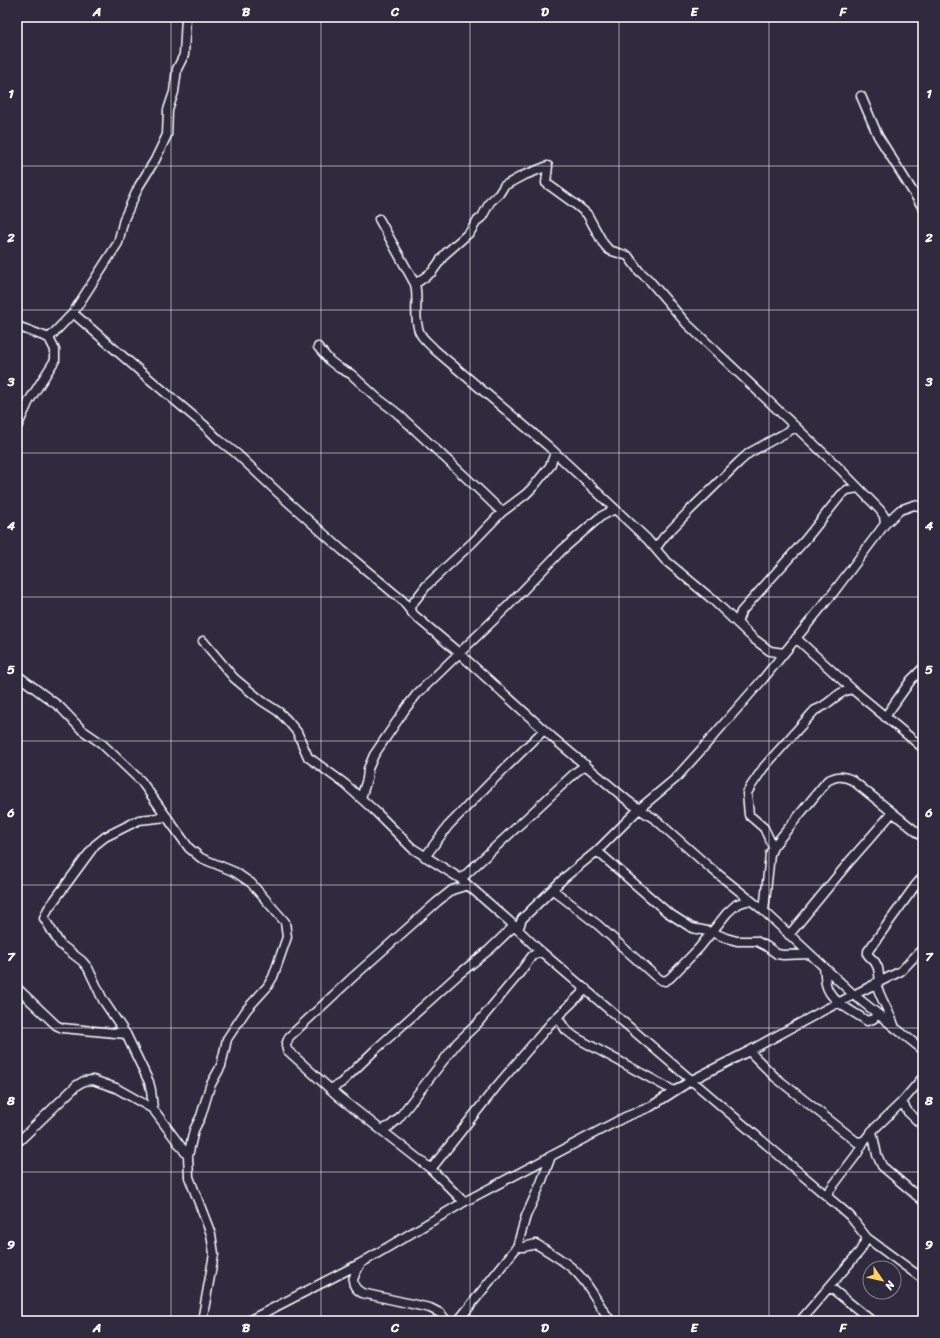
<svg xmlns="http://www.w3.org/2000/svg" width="940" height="1338" font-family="Sriracha,sans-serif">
  <rect width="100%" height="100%" fill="#2f2a3d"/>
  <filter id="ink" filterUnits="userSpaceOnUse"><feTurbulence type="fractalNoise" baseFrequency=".025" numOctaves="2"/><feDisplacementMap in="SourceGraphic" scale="8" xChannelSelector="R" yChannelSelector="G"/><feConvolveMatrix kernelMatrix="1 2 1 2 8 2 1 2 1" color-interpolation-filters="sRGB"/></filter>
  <g filter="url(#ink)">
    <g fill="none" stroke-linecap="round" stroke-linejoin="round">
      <g stroke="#fff" stroke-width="11">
        <path id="minor" d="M861,96L878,136L923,208
          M379,219L415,284C419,299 413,315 419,331C421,338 430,344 435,350L548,446L647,539L665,560L713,600L754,639L770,651L784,653
          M415,284L432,272L445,254L470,232L477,221L482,217L490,202L499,194L504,186L522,176L548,166L546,183L575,204L587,214L603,243L609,250L628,256L639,271L649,280L686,323L839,468L880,510L884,516L885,524
          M73,313L141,372L204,425L219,440L237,454L287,501L342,550L402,600L414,615L459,653L553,738L628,801L639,809L655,819L708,866L764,911L854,995L923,1050
          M17,326L49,338
          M318,347L330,361L339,368L351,374L376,397L397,413L474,485L502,512
          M17,427L29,401L55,360V350L49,338L73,313L118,243L124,219L139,186L155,160L167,135L168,110L174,92L177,69L184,55L186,17
          M656,548L664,537L690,510L739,462L749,453L796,427
          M409,608L427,585L473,542L502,512L526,494L534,486L550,466L555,453
          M737,623L741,612L806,539L841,495L847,490L858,488
          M796,638L852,689L923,748
          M203,641L234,678L246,688L262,701L279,712L287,720L297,732L308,757L345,784L376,812L412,848L461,879L509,921L537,948L850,1216L867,1238L923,1279
          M17,675L60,707L82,730L101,743L141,781L189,848L201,858L235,872L251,883L285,922L287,937L273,977L267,987L247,1009L227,1039L221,1066L210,1086L201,1116L194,1130L188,1156L189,1177L211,1234L214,1254L202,1321
          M885,717L911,680L923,668
          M361,798L367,779L368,769L374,755L406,708L417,694L507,607L562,550L600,517L615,509
          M773,847L764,828L749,815L747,793L751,786L764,767L815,710C829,706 837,691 852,689
          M597,851L667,912L692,928L712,932L726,938L737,941H756L766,946L777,954L783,955L810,954
          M425,857L448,826L491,782L544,730
          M461,879L576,772L586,765
          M553,890L598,925L655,976L661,980L665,981L670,978L699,948L727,913L737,904L750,900
          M764,911L770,854L773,847L827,781C836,776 842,775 852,780L923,837
          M518,930L522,919L564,878L597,851L639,809L675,779L701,750L763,679L833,593L885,524L900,510L914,505L923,507
          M789,935L849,862L892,813
          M824,968C825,973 825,979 826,984C830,1002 853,1011 867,1021L873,1019L878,1014
          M880,981L878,968L875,962L868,955V951L915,886L923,877
          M876,983C880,999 890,1012 895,1028
          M17,988L56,1025L62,1028L126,1034
          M557,1017L566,1030L575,1037L674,1091
          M749,1051L775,1077L857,1142L864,1141
          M330,1089L341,1083L375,1050L458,975L489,950L514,926
          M902,1102L908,1112L923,1126
          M153,1109L151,1090L149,1082L126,1034L103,1000L88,968L82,961L60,944L44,918L48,909L95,845L105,837L139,820L167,817
          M381,1130L390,1126L398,1119L457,1043L477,1024L518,975L532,956L541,951
          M872,1131L877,1155L882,1166L923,1201
          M17,1143L77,1085L84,1081L93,1080L116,1088L153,1109L188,1156
          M431,1169L496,1087L551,1023L586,989
          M826,1195L857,1154L864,1141L872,1131L902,1102L923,1077
          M464,1202L431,1169L339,1097L287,1050L286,1045L289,1037L353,977L437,902L452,890L468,885
          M517,1247H524L536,1244C548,1251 570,1264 579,1275C592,1289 599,1306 611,1321
          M361,1263C354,1276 347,1284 362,1293L430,1308L440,1313L447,1321
          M830,1287L872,1321
          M248,1321L361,1263L464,1202L625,1117L650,1107L692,1080L749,1051L824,1010L901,971L923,948
          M458,1321L517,1247L526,1216L541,1183L551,1156
          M800,1321L860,1251L867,1238"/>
      </g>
      <use href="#minor" stroke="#2f2a3d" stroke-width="8"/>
    </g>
  </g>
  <path fill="none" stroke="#fff" stroke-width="1" stroke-opacity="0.55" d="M171,17V1321M321,17V1321M470,17V1321M619,17V1321M769,17V1321M17,166H923M17,310H923M17,453H923M17,597H923M17,741H923M17,885H923M17,1028H923M17,1172H923"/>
  <rect width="940" height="1338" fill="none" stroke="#2f2a3d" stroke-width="44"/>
  <g transform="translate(882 1280) rotate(124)"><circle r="19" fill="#2f2a3d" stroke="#827f8b"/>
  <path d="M0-3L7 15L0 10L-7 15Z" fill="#ffd166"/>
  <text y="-6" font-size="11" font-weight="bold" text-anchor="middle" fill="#ffffff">N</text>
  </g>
  <rect x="22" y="22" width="896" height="1294" fill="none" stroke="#fff" stroke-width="1.5"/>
  <g font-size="13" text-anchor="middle" font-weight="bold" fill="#fff">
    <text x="97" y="16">A</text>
    <text x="246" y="16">B</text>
    <text x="395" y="16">C</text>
    <text x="545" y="16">D</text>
    <text x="694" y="16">E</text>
    <text x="843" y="16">F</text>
    <text x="11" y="98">1</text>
    <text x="929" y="98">1</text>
    <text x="11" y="242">2</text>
    <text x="929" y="242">2</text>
    <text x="11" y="386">3</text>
    <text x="929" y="386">3</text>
    <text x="11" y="530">4</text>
    <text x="929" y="530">4</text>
    <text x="11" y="674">5</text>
    <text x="929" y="674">5</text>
    <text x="11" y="817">6</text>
    <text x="929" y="817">6</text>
    <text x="11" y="961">7</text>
    <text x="929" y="961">7</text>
    <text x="11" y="1105">8</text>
    <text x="929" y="1105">8</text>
    <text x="11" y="1249">9</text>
    <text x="929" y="1249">9</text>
    <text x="97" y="1332">A</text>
    <text x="246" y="1332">B</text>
    <text x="395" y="1332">C</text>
    <text x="545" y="1332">D</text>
    <text x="694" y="1332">E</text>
    <text x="843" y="1332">F</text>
  </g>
</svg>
